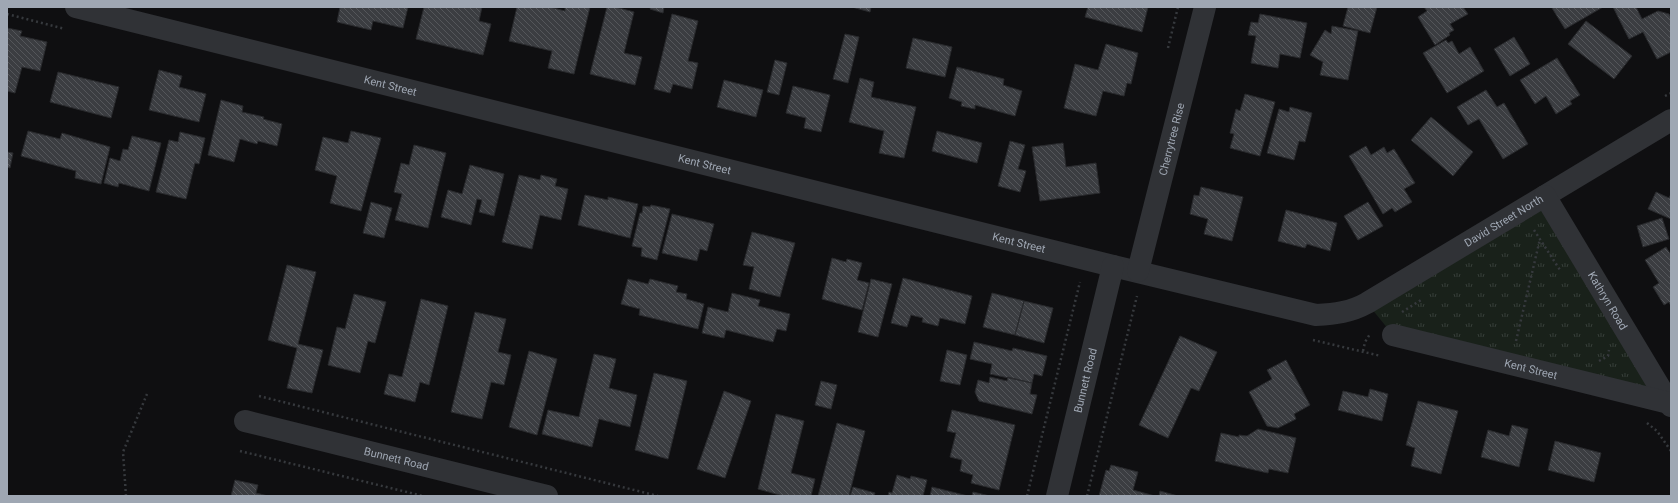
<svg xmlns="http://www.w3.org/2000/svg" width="1678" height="503" font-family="Roboto,sans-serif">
  <defs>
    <pattern id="park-tufts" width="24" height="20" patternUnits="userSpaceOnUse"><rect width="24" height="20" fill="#19211a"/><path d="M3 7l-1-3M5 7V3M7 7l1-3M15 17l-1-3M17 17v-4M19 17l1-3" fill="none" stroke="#373e39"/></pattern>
    <pattern id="building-back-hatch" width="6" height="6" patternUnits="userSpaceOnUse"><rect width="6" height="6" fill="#3b3d41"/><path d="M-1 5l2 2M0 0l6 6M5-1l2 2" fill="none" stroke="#54565a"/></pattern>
  </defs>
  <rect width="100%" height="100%" fill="#0f0f11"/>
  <path fill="url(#park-tufts)" d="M1545,196L1669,403L1393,335L1367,303Z"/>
  <path fill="url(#building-back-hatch)" stroke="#292a2d" d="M340,7H408L403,28L373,21L371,30L337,22Z
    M424,7H482L479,21L491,24L483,55L416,39Z
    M517,7H550L565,11V7H590L574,74L548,68L552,51L509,41Z
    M607,7H615L634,12L624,53L642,57L635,85L590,74Z
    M651,7H664L663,13L650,9Z
    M852,7H871L870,12Z
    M1088,7H1148L1142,32L1085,17Z
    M1348,7H1377L1370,33L1343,26Z
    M1424,7H1463L1468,14L1450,24L1454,30L1449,33L1450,35L1435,45L1418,17L1427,11Z
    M1553,7H1603L1565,29L1552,8Z
    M1613,7H1636L1642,19L1658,11L1669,14L1671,18V52L1657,59L1643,32L1629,39Z
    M672,14L698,21L688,61L698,63L692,89L673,84L670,93L654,89Z
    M1260,14L1307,23L1300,58L1280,54L1278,68L1251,63L1256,36L1248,35L1251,22L1258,23Z
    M1586,21L1632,56L1614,79L1568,44Z
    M1332,26L1358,31L1348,80L1320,75L1323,62L1310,55L1325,30L1331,34Z
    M7,28L22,31L20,36L47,42L40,71L22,67L15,93L7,91Z
    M845,34L859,37L848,83L833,79Z
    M1514,37L1530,64L1510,76L1494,49Z
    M913,38L952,47L945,77L906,68Z
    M1446,40L1448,43L1452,41L1459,54L1470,47L1484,71L1447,93L1423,53Z
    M1106,44L1138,53L1131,84L1127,83L1124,96L1103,91L1096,116L1064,108L1075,64L1098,70Z
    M1557,58L1580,95L1570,101L1572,104L1556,114L1546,96L1535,104L1520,80Z
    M775,60L787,63L779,95L767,92Z
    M957,67L1004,79L1003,85L1022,91L1015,116L975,105V109L961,106L962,102L949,98Z
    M159,70L182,76L179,87L206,94L199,122L149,110Z
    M58,72L119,87L111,118L50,102Z
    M860,78L874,82L871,97L916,107L904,158L879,153L884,131L849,122Z
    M724,80L763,90L756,117L717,107Z
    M793,86L830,95L821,132L804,128L806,118L786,113Z
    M1486,90L1497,107L1504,103L1528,144L1503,159L1479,119L1468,125L1457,107Z
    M1245,94L1275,102L1260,156L1230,148L1234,134L1230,133L1236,109L1240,111Z
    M221,100L243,106L242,112L264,117L263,119L282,124L277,146L258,141L257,144L240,139L234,162L208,155Z
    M1290,107L1312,113L1305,142L1299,141L1294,160L1267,153L1279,109L1289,112Z
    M1431,117L1473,152L1453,176L1411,140Z
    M28,131L60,139L62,133L110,147L101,184L75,178L76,171L21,156Z
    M351,131L381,138L361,211L330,203L337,176L315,170L323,137L348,143Z
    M937,131L982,143L977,163L932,151Z
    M180,132L205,138L199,164L195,163L186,199L156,192L169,140L178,142Z
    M132,136L161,143L149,191L119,183L118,187L104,183L110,158L120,161L123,149L128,150Z
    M1010,141L1025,145L1018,169L1026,171L1020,192L998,186Z
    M1063,143L1066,167L1096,163L1100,193L1040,201L1032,147Z
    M414,145L446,153L428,228L395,220L402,194L394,192L401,163L409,165Z
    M1366,146L1371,155L1384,147L1387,153L1394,149L1415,183L1404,189L1412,202L1395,212L1392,208L1383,214L1349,156Z
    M7,152L13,153L10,168L7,167Z
    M470,165L504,174L494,216L479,212L482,200L477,199L471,225L441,217L448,190L462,194Z
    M519,175L540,180L541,175L557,179L555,186L568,189L561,220L540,215L532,249L502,242Z
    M1201,187L1243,197L1232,241L1204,234L1208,219L1190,214L1194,195L1199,196Z
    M1656,192L1669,198L1671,194V219L1648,209Z
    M585,195L608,200V197L638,204L630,238L578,225Z
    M371,202L392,208L384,238L363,233Z
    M1368,202L1383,226L1358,240L1344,216Z
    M651,205L670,209L657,260L641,256L642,248L632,246L640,213H642L643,206L650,207Z
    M1286,210L1337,223L1330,251L1307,244L1305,248L1278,241Z
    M672,214L714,224L707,251L700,249L697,261L662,253Z
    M1662,218L1669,239L1643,247L1637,226Z
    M752,232L795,243L780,297L749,289L754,267L743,265Z
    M1666,247L1671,255V306L1669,302L1664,305L1653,287L1659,283L1645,260Z
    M832,258L846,262L847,259L862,263L857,280L869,283L862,310L822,299Z
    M287,265L316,272L298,344L323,350L312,393L287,388L297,348L268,340Z
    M903,278L972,296L965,324L940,318L938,326L922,322L923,318L911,315L907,327L891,323Z
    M628,279L648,284L650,279L678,286L676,292L687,294L686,299L704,304L698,329L639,315L640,309L621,304Z
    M871,279L892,284L878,337L858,332Z
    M732,293L760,300L758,306L790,314L786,331L777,329L773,342L726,330L724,338L702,333L708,307L728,312Z
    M992,293L1024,301L1015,335L983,327Z
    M354,294L386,302L375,343L368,341L360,373L328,365L337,327L345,329Z
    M421,299L448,306L429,385L420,382L415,402L384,394L389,374L402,377Z
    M1024,301L1053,308L1044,343L1015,335Z
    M475,312L506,319L498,352L511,355L504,385L491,382L482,419L451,412Z
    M1180,336L1217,352L1199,391L1191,388L1168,438L1139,425Z
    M974,342L1012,351L1013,348L1047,356L1042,376L1034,374L1032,383L990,374L992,364L970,359Z
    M947,350L967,355L960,385L940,381Z
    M529,351L557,359L537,435L509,427Z
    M594,354L616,359L609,388L637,395L630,427L599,419L592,447L542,434L548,410L579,417Z
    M1286,360L1310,405L1294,414L1296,419L1278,428L1267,426L1249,392L1272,379L1267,370Z
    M654,373L687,381L668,459L635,450Z
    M990,377L1007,381L1008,377L1032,383L1030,394L1037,395L1032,414L979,401L975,392L978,380L989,383Z
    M821,381L837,385L831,409L815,405Z
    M1370,389L1388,394L1382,421L1338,410L1343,391L1368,397Z
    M724,391L751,401L725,478L697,469Z
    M1418,401L1458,411L1441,474L1411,466L1415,448L1406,445Z
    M952,410L1015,425L999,490L971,483L973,475L960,471L962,460L950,457L956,433L947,431Z
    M776,414L804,421L791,473L815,479L811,496H783L758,489Z
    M837,423L865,431L849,496H818Z
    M1512,425L1528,429L1519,467L1481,457L1488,430L1509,436Z
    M1258,429L1296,438L1288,473L1269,469L1268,473L1215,461L1221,433L1239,437V435L1247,436Z
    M1555,441L1601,453L1594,482L1548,470Z
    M1111,465L1138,472L1133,490L1155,496H1099L1106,470L1109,471Z
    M897,475L910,479L911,476L927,480L923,496H888L889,492L892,493Z
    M235,480L258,485L256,493L268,496H231Z
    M853,487L875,493L874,496H850Z
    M932,487L968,496H930Z
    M1160,491L1178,496H1159Z
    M973,492L990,496H972Z"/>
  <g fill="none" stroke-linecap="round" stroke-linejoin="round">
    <path stroke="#36393d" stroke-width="2.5" stroke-dasharray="2 3" stroke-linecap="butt" d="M7,14L65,29
      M1168,48L1178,7
      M1665,96L1671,93
      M1534,230L1560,270
      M1402,312L1421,300
      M1313,340L1381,356
      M1516,341L1540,239
      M1363,351L1365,342L1370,334
      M1599,361L1608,356L1609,350
      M259,396L658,496
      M1647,423L1657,431L1671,451
      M240,451L423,496
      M126,496L123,452L147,394
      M1027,496L1080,282
      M1087,496L1137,296"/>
    <g stroke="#303236" stroke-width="22">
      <path id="s1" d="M76,7L1113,266L1316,315C1335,314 1351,312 1367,303L1671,120"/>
      <path id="s2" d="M1545,196L1671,406"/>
      <path id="s3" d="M1138,271L1205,7"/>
      <path id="s4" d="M1393,335L1669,403"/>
      <path id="s5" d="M245,421L547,496"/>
      <path id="s6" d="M1057,496L1113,266"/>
    </g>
  </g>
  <g text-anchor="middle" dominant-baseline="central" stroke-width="3" stroke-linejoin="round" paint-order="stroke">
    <g font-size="11" fill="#9fa7b3" stroke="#0a0b0c">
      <text stroke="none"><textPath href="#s1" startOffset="324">Kent Street</textPath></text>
      <text stroke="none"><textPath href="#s3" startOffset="136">Cherrytree Rise</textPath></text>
      <text stroke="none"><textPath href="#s1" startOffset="648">Kent Street</textPath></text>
      <text stroke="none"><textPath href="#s1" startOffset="1490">David Street North</textPath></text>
      <text stroke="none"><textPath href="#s1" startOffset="972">Kent Street</textPath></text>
      <text stroke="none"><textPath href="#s2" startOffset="122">Kathryn Road</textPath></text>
      <text stroke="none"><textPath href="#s4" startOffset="142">Kent Street</textPath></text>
      <text stroke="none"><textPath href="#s6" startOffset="119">Bunnett Road</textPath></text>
      <text stroke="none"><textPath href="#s5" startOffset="156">Bunnett Road</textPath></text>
    </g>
  </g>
  <rect width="1678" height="503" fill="none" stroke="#9fa7b3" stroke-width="16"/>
</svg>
